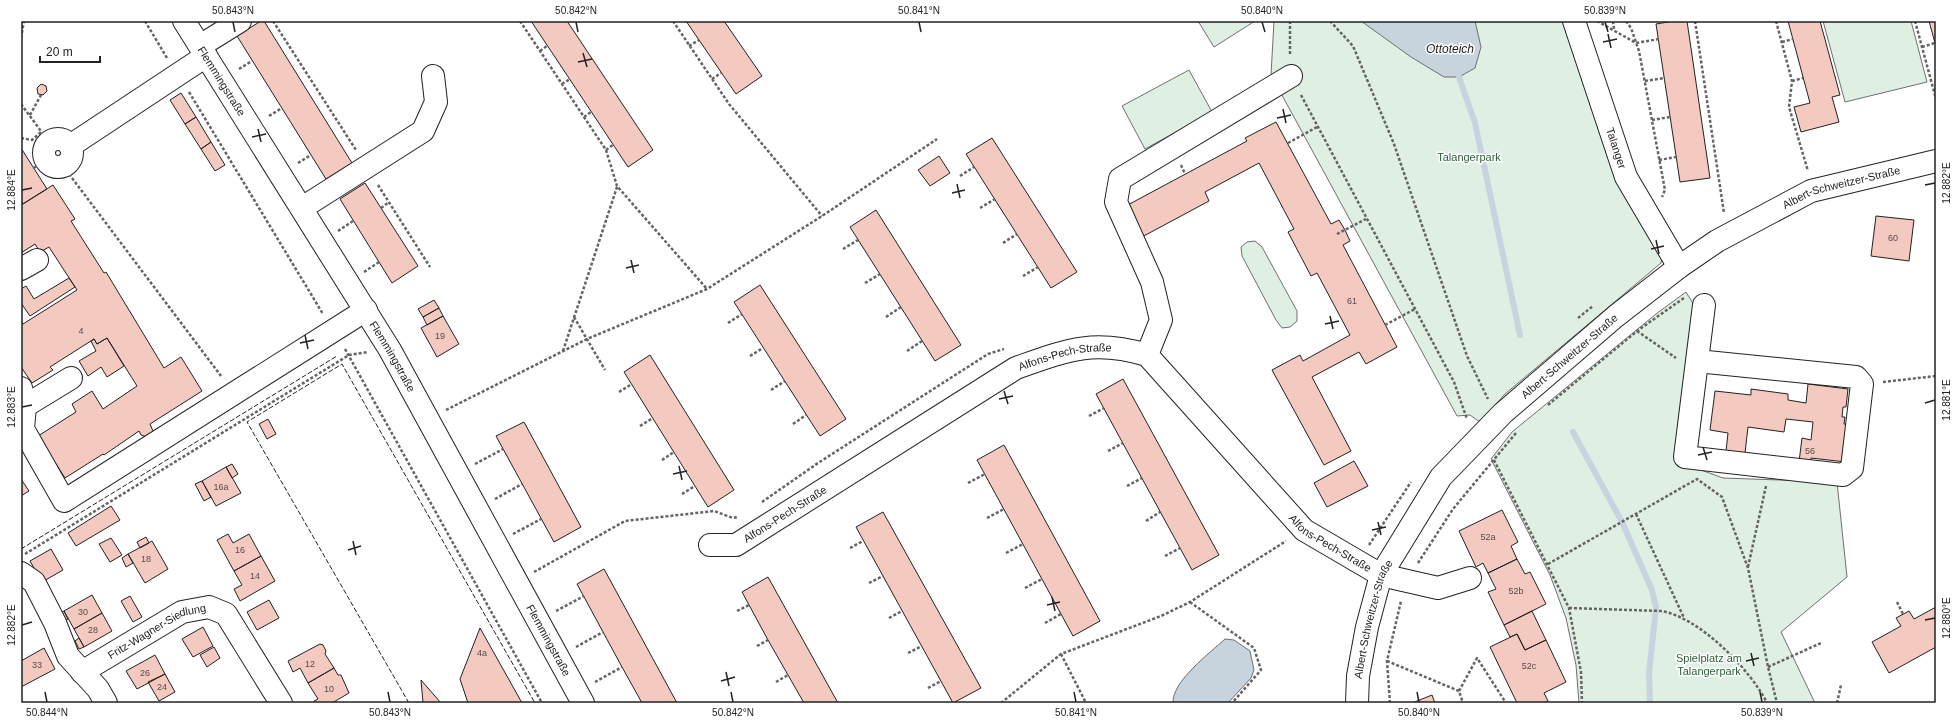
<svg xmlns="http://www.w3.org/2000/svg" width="1957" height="724" font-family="Helvetica,sans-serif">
  <rect width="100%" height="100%" fill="#fff"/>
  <path fill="#e0efe3" stroke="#6f6f6f" d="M1198,21H1255L1214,47Z
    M1274,21H1567L1663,250L1661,263L1505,394L1480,422L1470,415L1457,416L1271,75Z
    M1823,21H1911L1927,82L1845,102Z
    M1189,70L1212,112L1145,149L1122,106Z
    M1255,241L1262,247L1297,311V321L1290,327L1282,328L1276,320L1242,256L1241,247L1247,242Z
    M1686,292L1697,310L1679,449L1701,470L1723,478L1837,482L1847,577L1781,632L1815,703H1579L1576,665L1566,618L1550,575L1491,459L1512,432L1656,314Z"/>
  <path fill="#c7d3dd" stroke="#6f6f6f" d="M1361,21H1475L1481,47L1475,68L1459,77H1444L1411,57Z
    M1225,639L1234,640L1250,651L1254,670L1251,678L1228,703H1173C1172,681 1210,653 1225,639Z"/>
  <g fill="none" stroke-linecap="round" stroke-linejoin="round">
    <path stroke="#c7d3dd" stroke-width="6" d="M1459,77L1475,123L1520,335
      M1573,432L1622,522L1652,590L1656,608L1649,673L1650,703"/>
  </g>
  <path fill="#f3c9c0" stroke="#222" d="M261,21H264L352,163L326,179L237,36Z
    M531,21H567L653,150L628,167Z
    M686,21H724L762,76L736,94Z
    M1674,21H1687L1710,178L1680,182L1656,24Z
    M1788,21H1820L1840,95L1832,97L1839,122L1801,132L1794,107L1810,103Z
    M1929,21H1936V47L1935,43Z
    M41,84L46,86L47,91L43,95L38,94L37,88Z
    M181,93L196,117L185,124L170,100Z
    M196,117L211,142L201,149L185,124Z
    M1276,122L1331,224L1339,220L1345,230L1350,241L1343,245L1397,347L1366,364L1359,352L1312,377L1351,451L1324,465L1272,370L1300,355L1303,361L1350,335L1317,273L1311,276L1300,255L1288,232L1294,229L1259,163L1205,192L1209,201L1140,238L1124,207L1247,141L1245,138Z
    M992,138L1077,272L1051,288L966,154Z
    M211,142L225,165L215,171L201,149Z
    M21,148L47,189L23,204L21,200Z
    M939,156L950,173L930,186L918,170Z
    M365,183L418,266L392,283L340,199Z
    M53,185L75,219L71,221L104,273L106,272L164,368L181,357L202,391L150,424L153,431L147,437L141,435L139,431L104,455L103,454L65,478L38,436L76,412L72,404L92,391L103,409L137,386L107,338L97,344L94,339L50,367L53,370L32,383L21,367V320L23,324L77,290L49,247L40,252L35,244L21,253V205Z
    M876,210L961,345L935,361L850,227Z
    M1876,216L1914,220L1909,261L1871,256Z
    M69,278L75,287L30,316L21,303V289L26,286L34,299Z
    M760,285L846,419L820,436L734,302Z
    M434,300L439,308L423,317L418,309Z
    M439,308L443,316L427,325L423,317Z
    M443,316L459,344L437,357L421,328Z
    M107,338L124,366L107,377L101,367L88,376L79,361L96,351L91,341L94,339L97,344Z
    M650,355L734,490L708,507L624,372Z
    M1123,379L1219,555L1192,570L1096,394Z
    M1808,384L1848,389L1846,407H1843L1842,417H1845L1844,424L1850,425L1846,462L1811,458V463L1799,462L1802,438L1811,440L1813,422L1786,419L1784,432L1748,427L1745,453L1726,451L1728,433L1710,430L1715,391L1751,395V389L1788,394V400L1806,403Z
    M268,419L276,434L267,439L259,424Z
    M524,422L581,527L554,542L496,436Z
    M1004,445L1100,621L1073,636L977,460Z
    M1354,461L1368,486L1327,507L1314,483Z
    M232,464L238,474L232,478L226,467Z
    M226,467L241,493L216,506L202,481Z
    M21,479L29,491L21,496Z
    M202,481L211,497L204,501L195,484Z
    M111,506L120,520L76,546L68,533Z
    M1502,510L1518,542L1511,546L1517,559L1488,573L1483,563L1476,567L1459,531Z
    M883,512L981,688L953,703L856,527Z
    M228,534L233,543L249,534L261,556L234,571L217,540Z
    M146,537L149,543L140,548L137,542Z
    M111,538L122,555L110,562L99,544Z
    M152,541L168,569L145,583L128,554Z
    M51,549L63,570L42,582L30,561Z
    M128,554L133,563L126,567L122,558Z
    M261,556L275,581L240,601L234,589L242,585L234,571Z
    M1517,559L1525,574L1530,572L1546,604L1504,625L1488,592L1496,589L1488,573Z
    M604,569L677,703H642L622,667L577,584Z
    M768,577L838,703H804L768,640L742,592Z
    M92,595L102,613L74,629L64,611Z
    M130,596L142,617L133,622L121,601Z
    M269,600L279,618L257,630L247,612Z
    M1936,607V647L1889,673L1872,642L1901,626L1896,618L1909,611L1914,619Z
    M64,611L68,619L63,622L59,614Z
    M1532,611L1546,640L1525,650L1517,634L1510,637L1504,625Z
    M102,613L112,631L84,647L74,629Z
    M203,627L213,646L193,657L182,639Z
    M480,628L522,703H468L460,679Z
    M1517,634L1525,650L1546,640L1566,682L1544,693L1548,701L1543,703H1517L1490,647Z
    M79,638L84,647L79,649L75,641Z
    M320,644L323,645L326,651L325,654L334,668L308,683L300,668L293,672L288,661Z
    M214,647L220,658L207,667L200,655Z
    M44,648L55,669L21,687V661Z
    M155,655L165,674L137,689L126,671Z
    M334,668L338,675H341L349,693L332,703H315L314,701L318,699L308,683Z
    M165,674L175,692L159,701L148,682Z
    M421,680L441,703H423Z
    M1432,695L1435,703H1412Z"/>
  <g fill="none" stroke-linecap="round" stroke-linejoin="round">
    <g stroke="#222" stroke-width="24">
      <g id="minor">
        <path id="s1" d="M184,21L390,350L583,703"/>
        <path id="s2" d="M1574,21L1626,177L1679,267"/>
        <path d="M200,46L240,21"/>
        <circle cx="58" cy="153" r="14"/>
        <path d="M70,146L206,56"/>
        <path d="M302,208L423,131L436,102L433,76"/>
        <path d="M21,269L37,260"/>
        <path d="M1147,355L1161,320L1152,282L1116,202L1120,179L1291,76"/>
        <path d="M1697,361L1856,377L1862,384L1852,468L1843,475L1685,457L1704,305"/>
        <path d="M21,388L25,406L23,429L64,501L366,310"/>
        <path d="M25,406L71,378"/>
        <path id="s3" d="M710,545H736L1016,368C1067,350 1093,339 1147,355L1304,530L1381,575L1438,588L1470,578"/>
        <path d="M21,573L34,582L55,623L68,656L98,689L106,703"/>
        <path id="s4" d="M82,672L182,612L209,607L226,614L281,703"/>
        <path id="s5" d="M1357,703L1358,676L1367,627L1381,575L1441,477L1503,413L1616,316L1679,267L1717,241L1811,191L1936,161"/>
      </g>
    </g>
    <path stroke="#646464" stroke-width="2.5" stroke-dasharray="3 2" stroke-linecap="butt" d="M145,21L167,58
      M273,21L356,150
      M520,21L606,150L617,186L707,289
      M673,21L729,104L822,216
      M1290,21V56
      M1330,21L1353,46L1394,144L1467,356L1488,399
      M1597,21L1636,43L1659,39
      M1613,21L1614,29
      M1626,21L1631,28L1639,51L1665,190L1662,197
      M1695,21L1724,213
      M1776,21L1792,81L1789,107L1808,171
      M1915,21L1936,99
      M21,38L24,21
      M1782,42L1793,39
      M689,46L699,40
      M1922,47L1935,43
      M540,51L547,46
      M239,69L252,61
      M712,79L721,73
      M1645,81L1664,78
      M1792,81L1803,78
      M562,84L570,79
      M189,92L323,314
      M1301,95L1454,382L1467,419
      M21,104L49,142
      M30,115L41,95
      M269,116L282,108
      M584,117L591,112
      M1652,120L1670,117
      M21,138L32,140L41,132
      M1288,143L1317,127
      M606,150L613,145
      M1659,160L1676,157
      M298,163L311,155
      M1181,165L1185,174
      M63,166L221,376
      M34,168L45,159
      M960,176L974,167
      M378,185L430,267
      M381,208L389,202
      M980,208L995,199
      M338,231L353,221
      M1337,234L1366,219
      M1003,243L1017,234
      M843,249L858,240
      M364,272L379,262
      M1023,276L1038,267
      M865,283L880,274
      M574,317L605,370
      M886,317L901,307
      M1578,318L1593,306
      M728,323L742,314
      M1385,325L1415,309
      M1637,331L1676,358
      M345,349L542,703
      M563,351L617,187
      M907,351L922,341
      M750,356L763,348
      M1883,382L1936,376
      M771,390L785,381
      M619,392L632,384
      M1548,405L1637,331L1684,298
      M446,410L587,339L707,289L822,216L937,139
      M1089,416L1104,408
      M793,424L806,415
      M640,426L653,418
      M1108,451L1123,443
      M662,460L674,452
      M1494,460L1569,608L1581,672L1582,703
      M475,464L503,449
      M968,483L985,474
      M1127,486L1142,478
      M682,494L695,486
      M495,499L522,484
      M762,502L818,463L988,354L1004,349
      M1636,514L1684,618
      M987,518L1004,509
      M1146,521L1160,512
      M513,534L541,519
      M1369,545L1411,482
      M850,548L863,541
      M1006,553L1023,544
      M25,554L349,355L368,352
      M1165,556L1180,548
      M1418,563L1453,509L1516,433
      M1548,564L1697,479L1722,497L1748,568L1768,667L1777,703
      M1748,567L1766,486
      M534,572L625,521L714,511L733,518L738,517
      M869,583L883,576
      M1025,588L1042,579
      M1190,602L1254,648L1261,670L1232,703
      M1897,602L1903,614
      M1569,608L1661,611C1699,617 1750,669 1767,703
      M556,611L584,596
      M737,611L749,605
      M889,618L902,611
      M1045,623L1061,614
      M757,646L768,640
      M576,647L603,632
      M908,653L922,646
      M1061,654L1086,703
      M1387,661L1459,691L1463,703
      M1768,667L1821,643
      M595,682L622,667
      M776,682L788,675
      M928,688L941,681
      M1459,691L1477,658L1506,703
      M640,703L642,702
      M1001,703L1061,654L1161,616L1190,602L1286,541
      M1390,703L1387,661L1401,601
      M1837,703L1841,685"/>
    <use href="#minor" stroke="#fff" stroke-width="22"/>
    <path stroke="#222" stroke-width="1" stroke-dasharray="5 2" stroke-linecap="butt" d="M21,549L337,356
      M409,703L247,422L342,364L535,703"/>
  </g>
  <path fill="none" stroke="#222" stroke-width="1.5" d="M233,22L235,32M576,22L578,32M919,22L921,32M1262,22L1265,32M1605,22L1608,32M1608,34L1611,48M1603,42L1617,39M583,53L587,67M578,62L592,59M1283,109L1286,123M1277,118L1291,115M258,129L261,142M252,137L266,134M957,184L960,198M1925,185L1935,183M22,190L32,188M952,193L965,190M1656,240L1659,254M1651,249L1664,246M631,260L634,273M626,268L639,265M1330,316L1333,329M1325,324L1339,321M305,335L308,349M300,343L314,340M1004,391L1008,404M999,399L1013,396M1925,403L1935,400M22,407L32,405M1703,447L1707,460M1698,455L1712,452M679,466L682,480M673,474L687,471M1378,522L1381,535M1372,530L1386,527M353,541L356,555M348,550L361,546M1052,597L1055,611M1047,605L1060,602M1925,620L1935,618M22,625L32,622M1751,653L1754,666M1746,661L1759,658M726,672L729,686M721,681L735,677M45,692L47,702M388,692L390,702M731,692L733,702M1074,692L1076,702M1417,692L1419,702M1760,692L1762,702"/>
  <g text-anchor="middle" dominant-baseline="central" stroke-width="3" stroke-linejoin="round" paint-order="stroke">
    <g font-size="9" fill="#564c4a">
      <text x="1893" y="238">60</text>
      <text x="1352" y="301">61</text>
      <text x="81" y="331">4</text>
      <text x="440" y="336">19</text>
      <text x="1810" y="451">56</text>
      <text x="221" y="487">16a</text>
      <text x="1488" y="537">52a</text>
      <text x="240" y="550">16</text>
      <text x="146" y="559">18</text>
      <text x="255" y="576">14</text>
      <text x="1516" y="591">52b</text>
      <text x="83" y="612">30</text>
      <text x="93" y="630">28</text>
      <text x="482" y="653">4a</text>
      <text x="310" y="664">12</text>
      <text x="37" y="665">33</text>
      <text x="1529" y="666">52c</text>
      <text x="145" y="673">26</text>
      <text x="162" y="687">24</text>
      <text x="329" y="689">10</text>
    </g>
    <g font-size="11" fill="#222" stroke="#fff">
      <text stroke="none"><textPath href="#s1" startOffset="71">Flemmingstraße</textPath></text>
      <text stroke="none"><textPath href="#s2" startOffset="134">Talanger</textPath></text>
      <text stroke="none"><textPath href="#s5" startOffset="746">Albert-Schweitzer-Straße</textPath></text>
      <text stroke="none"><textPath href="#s1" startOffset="395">Flemmingstraße</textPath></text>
      <text stroke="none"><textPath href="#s5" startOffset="422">Albert-Schweitzer-Straße</textPath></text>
      <text stroke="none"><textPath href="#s3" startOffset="408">Alfons-Pech-Straße</textPath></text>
      <text stroke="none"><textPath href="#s3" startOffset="84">Alfons-Pech-Straße</textPath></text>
      <text stroke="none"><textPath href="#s3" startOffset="756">Alfons-Pech-Straße</textPath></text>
      <text stroke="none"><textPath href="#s5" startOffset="86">Albert-Schweitzer-Straße</textPath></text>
      <text stroke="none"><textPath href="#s4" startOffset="86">Fritz-Wagner-Siedlung</textPath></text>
      <text stroke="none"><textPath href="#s1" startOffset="719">Flemmingstraße</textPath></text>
    </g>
    <g font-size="11" fill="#2f5e38" stroke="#fff">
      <text x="1469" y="157">Talangerpark</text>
      <text x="1709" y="658">Spielplatz am<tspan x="1709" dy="13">Talangerpark</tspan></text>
    </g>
    <g font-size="12" font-style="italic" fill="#222" stroke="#fff">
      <text x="1450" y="49">Ottoteich</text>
    </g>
  </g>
  <rect width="1957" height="724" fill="none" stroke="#ffffff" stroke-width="44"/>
  <path d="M40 56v6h60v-6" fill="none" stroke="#222222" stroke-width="2"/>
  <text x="46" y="56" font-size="12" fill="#222222" stroke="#ffffff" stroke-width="3" paint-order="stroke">20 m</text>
  <rect x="22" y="22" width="1913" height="680" fill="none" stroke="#222" stroke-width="1.5"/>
  <g font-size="10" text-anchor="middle" fill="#222">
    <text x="233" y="14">50.843°N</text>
    <text x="576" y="14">50.842°N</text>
    <text x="919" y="14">50.841°N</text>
    <text x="1262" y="14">50.840°N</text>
    <text x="1605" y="14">50.839°N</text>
    <text transform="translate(1946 183) rotate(-90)" y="4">12.882°E</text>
    <text transform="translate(11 190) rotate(-90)" y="4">12.884°E</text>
    <text transform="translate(1946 400) rotate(-90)" y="4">12.881°E</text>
    <text transform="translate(11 407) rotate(-90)" y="4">12.883°E</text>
    <text transform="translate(1946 618) rotate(-90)" y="4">12.880°E</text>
    <text transform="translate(11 625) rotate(-90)" y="4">12.882°E</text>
    <text x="47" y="716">50.844°N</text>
    <text x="390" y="716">50.843°N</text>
    <text x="733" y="716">50.842°N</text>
    <text x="1076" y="716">50.841°N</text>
    <text x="1419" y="716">50.840°N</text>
    <text x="1762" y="716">50.839°N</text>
  </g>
</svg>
